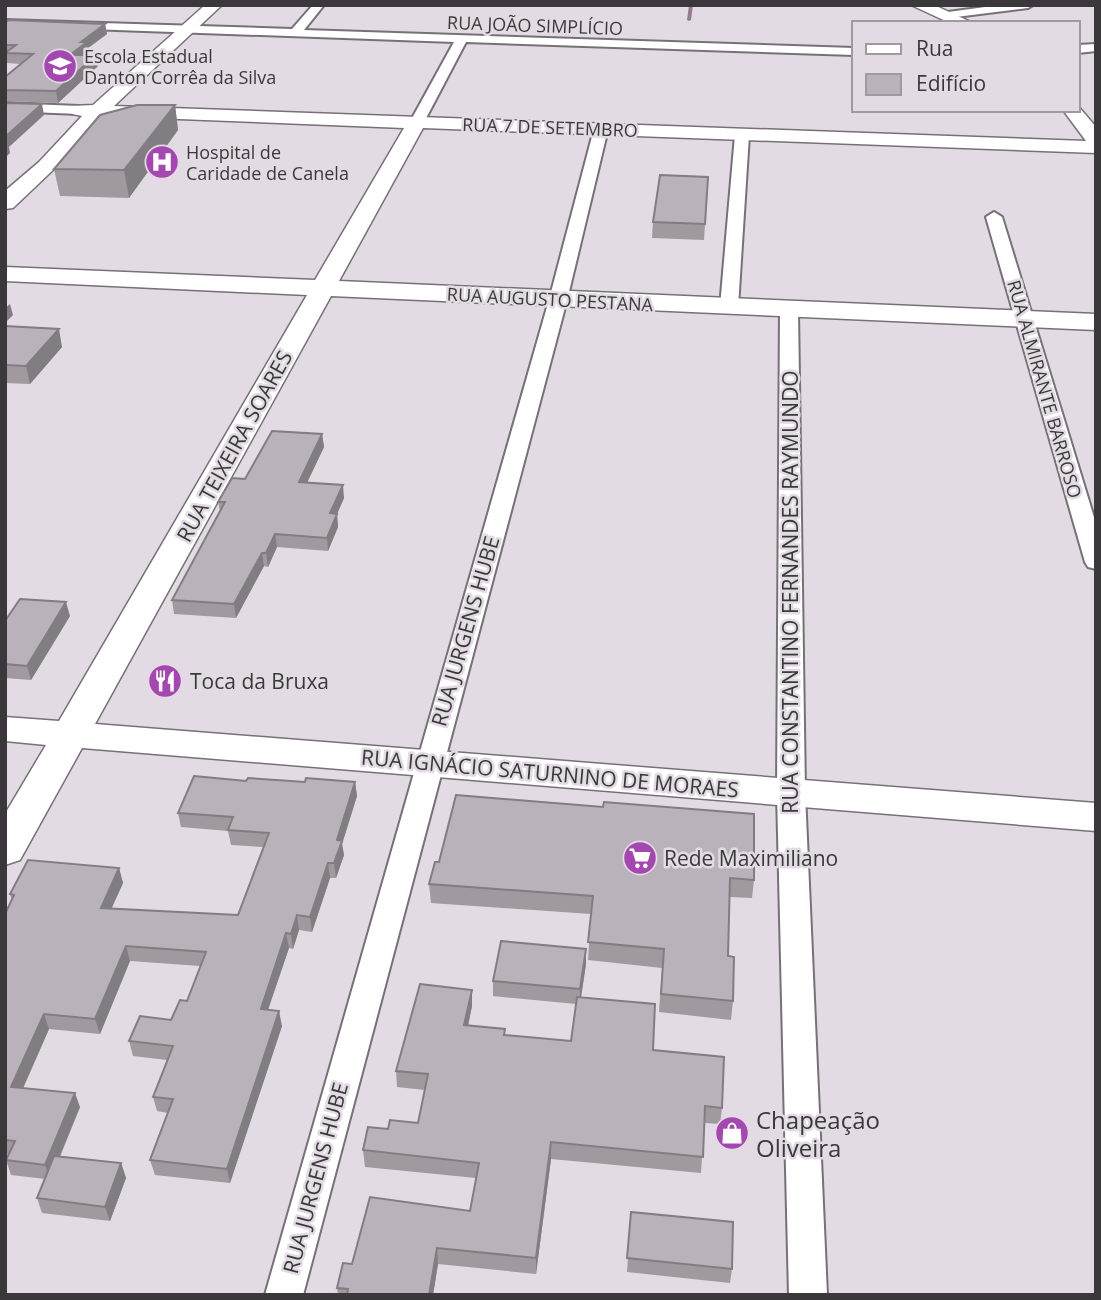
<svg xmlns="http://www.w3.org/2000/svg" width="1101" height="1300" font-family="'Open Sans',sans-serif">
  <rect width="100%" height="100%" fill="#e3dbe4"/>
  <g fill="none" stroke-linecap="round" stroke-linejoin="round">
    <path fill="#967b99" fill-rule="evenodd" d="M689,5H693L691,20L689,21L687,20Z"/>
    <g stroke="#777078" stroke-width="4">
      <path id="street" d="M313,5H324L304,30L854,48V55L466,42L424,122L417,126L410,122L454,42L5,26V20L292,29Z
        M1000,5H1033L1028,8L948,18L942,15L948,12Z
        M1096,44V51L1078,53V45Z
        M5,103L79,106L86,110L79,114L5,111Z
        M601,125L608,129L567,300L303,1295H265L549,300L594,129Z
        M742,131L749,135L738,307L729,312L720,307L735,135Z
        M994,212L1002,217L1096,524V569L1088,567L1085,562L986,217Z
        M789,305L798,310L805,793L827,1295H789L777,793L780,310Z"/>
    </g>
    <g stroke="#777078" stroke-width="3">
      <path id="secondary" d="M205,5H222L114,106L1086,141L1063,110H1078V106L1096,127V153L423,128L339,281L1096,314V330L331,296L95,724L1096,803V831L82,748L20,860L5,865V814L46,745L5,741V717L59,721L307,295L5,281V267L315,280L404,128L102,116L53,170L13,208L5,209V191L39,162L82,116L72,114L70,110L72,106L93,105Z
        M911,5H934L973,23H950Z"/>
    </g>
    <use href="#street" fill="#fff" fill-rule="evenodd"/>
    <use href="#secondary" fill="#fff" fill-rule="evenodd"/>
  </g>
  <path fill="#a099a0" d="M5,22L105,24L107,34L88,48L89,52L85,55L98,66L58,103L5,101V77L21,64L7,63L5,55Z
    M175,105L178,130L129,198L60,196L54,169Z
    M708,177L704,240L652,238L653,222Z
    M5,326L62,347L30,384L5,383Z
    M322,434L324,447L307,483L344,498L337,514L338,527L328,551L277,547L268,567L264,566L236,618L174,614L172,600L220,511L218,502L245,479Z
    M70,616L31,680L5,678V621Z
    M246,781L355,782L357,796L342,844L344,855L336,878H330L312,932L299,930L293,949L289,948L268,1010L282,1026L230,1183L155,1175L150,1160L168,1113L157,1111L153,1097L167,1060L133,1056L129,1041L171,1020L187,1001L200,966L130,961L100,1034L49,1029L23,1088L80,1107L60,1157L121,1163L126,1178L110,1221L42,1213L37,1198L45,1179L11,1175L6,1160L8,1154H5V914L12,900L10,894L119,868L123,883L111,909L238,915L263,847L231,845L228,831L181,827L178,813Z
    M456,795L754,880L752,898L729,897L728,956L733,1001L731,1020L659,1012L662,968L588,960L591,914L431,903L429,884L439,862Z
    M586,949V964L581,997L653,1050L722,1108L720,1124L704,1123L701,1173L551,1159L536,1274L438,1264L433,1295H338L337,1288L352,1264L470,1211L476,1178L365,1167L363,1150L388,1129L418,1123L425,1090L397,1087L396,1071L472,1006L468,1025L505,1035L571,1041L576,1004L493,996V981Z
    M631,1212L732,1269L730,1283L627,1272Z"/>
  <path fill="#827d82" d="M105,24L107,34L88,48L89,52L72,65L70,55L81,42Z
    M96,55L98,66L58,103L56,91Z
    M42,104L44,115L9,147L10,153L5,158V137Z
    M175,105L178,130L129,198L124,170Z
    M10,304L13,315L5,323V308Z
    M59,329L62,347L30,384L26,366Z
    M322,434L324,447L301,495L299,482Z
    M343,485L344,498L337,514L338,527L328,551L327,538L330,513Z
    M275,534L277,547L268,567L266,553Z
    M262,553L264,566L236,618L234,604Z
    M66,602L70,616L31,680L27,666Z
    M355,782L357,796L342,844L344,855L336,878L334,863L337,840Z
    M328,863L330,878L312,932L310,917Z
    M119,868L123,883L105,923L101,908Z
    M297,915L299,930L293,949L291,934Z
    M286,933L289,948L263,1024L261,1009Z
    M126,946L130,961L100,1034L95,1019Z
    M586,949V964L580,1004V989Z
    M472,990V1006L465,1041L464,1025Z
    M279,1011L282,1026L230,1183L227,1169Z
    M44,1014L49,1029L17,1102L11,1087Z
    M75,1093L80,1107L50,1179L45,1165Z
    M551,1142V1159L536,1274V1258Z
    M121,1163L126,1178L110,1221L105,1207Z
    M437,1248L438,1264L433,1295H429Z"/>
  <path fill="#bab2ba" stroke="#827d82" stroke-width="2" d="M9,20L105,24L81,42H87L70,55H96L56,91L5,90V77L33,54L5,53L16,45H5V22Z
    M5,103L42,104L5,137Z
    M137,105H175L124,170L54,169L100,115Z
    M660,175L708,177L705,224L653,222Z
    M5,326L59,329L26,366L5,365Z
    M272,431L322,434L299,482L343,485L330,513L337,514L327,538L275,534L266,553H262L234,604L172,600L225,502H218L232,478L245,479Z
    M20,599L66,602L27,666L5,664V621Z
    M194,776L246,781L248,778L305,782L306,778L355,782L337,840L342,841L334,863H328L310,917L297,915L291,934L286,933L261,1009L279,1011L227,1169L150,1160L173,1099L153,1097L173,1046L129,1041L140,1016L171,1020L180,1000L187,1001L206,952L126,946L95,1019L44,1014L11,1087L75,1093L45,1165L6,1160L15,1141L5,1140V914L14,895L10,894L28,860L119,868L101,908L238,915L269,833L228,830L233,817L178,813Z
    M456,795L603,807L604,802L754,814V880L730,878L728,956L734,957L733,1001L661,994L664,949L588,942L593,896L429,884L435,862H439Z
    M501,941L586,949L580,989L493,981Z
    M420,984L472,990L464,1025L505,1029L504,1035L571,1041L577,997L655,1004L653,1050L724,1057L722,1108L705,1106L703,1157L551,1142L536,1258L437,1248L429,1295H347L348,1289L337,1288L343,1263L352,1264L370,1197L470,1211L479,1163L363,1150L368,1127L388,1129L390,1120L418,1123L428,1074L396,1071Z
    M54,1156L121,1163L105,1207L37,1198Z
    M631,1212L733,1222L732,1269L627,1258Z"/>
  <defs>
    <g id="school-disc" transform="scale(1.75)"><circle r="9.5" fill="#a547b0" stroke="#e3dbe4"/><path d="M0-5L7-2L0 1L-7-2ZM-4 1L0 2.5L4 1V4Q0 6-4 4Z" fill="#fff"/></g>
    <g id="hospital-disc" transform="scale(1.75)"><circle r="9.5" fill="#a547b0" stroke="#e3dbe4"/><path d="M-5-5h3v3.5h4V-5h3V5h-3V1.5h-4V5h-3Z" fill="#fff"/></g>
    <g id="restaurant-disc" transform="scale(1.75)"><circle r="9.5" fill="#a547b0" stroke="#e3dbe4"/><path d="M-5-6h1v4h1v-4h1v4h1v-4h1v5L-1.5 .5V6h-2V.5L-5-1ZM5-6V6H3V1.5H1.5Q1.5-4 5-6Z" fill="#fff"/></g>
    <g id="supermarket-disc" transform="scale(1.75)"><circle r="9.5" fill="#a547b0" stroke="#e3dbe4"/><path d="M-6-5.5h2.5l.6 2H6L4.5 2H-2.5L-4.4-4H-6ZM-1.5 3.2a1.3 1.3 0 1 0 .1 0ZM3 3.2a1.3 1.3 0 1 0 .1 0Z" fill="#fff"/></g>
    <g id="shop-disc" transform="scale(1.75)"><circle r="9.5" fill="#a547b0" stroke="#e3dbe4"/><path d="M-5-2.5h2.3a2.7 3.5 0 0 1 5.4 0H5L5.5 6h-11ZM-1.5-2.5h3a1.5 2.3 0 0 0-3 0Z" fill="#fff"/></g>
  </defs>
  <g fill-rule="evenodd">
    <use href="#school-disc" x="60" y="66"/>
    <use href="#hospital-disc" x="162" y="162"/>
    <use href="#restaurant-disc" x="165" y="681"/>
    <use href="#supermarket-disc" x="640" y="858"/>
    <use href="#shop-disc" x="732" y="1133"/>
  </g>
  <g text-anchor="middle" dominant-baseline="central" stroke-width="5" stroke-linejoin="round" paint-order="stroke">
    <g font-size="18" fill="#3b383b" stroke="#e3dbe4">
      <text transform="translate(535 25) rotate(2)">RUA JOÃO SIMPLÍCIO</text>
      <text transform="translate(550 127) rotate(2)">RUA 7 DE SETEMBRO</text>
      <text transform="translate(550 299) rotate(3)">RUA AUGUSTO PESTANA</text>
      <text transform="translate(1045 389) rotate(74)">RUA ALMIRANTE BARROSO</text>
    </g>
    <g font-size="18" fill="#3b383b" stroke="#e3dbe4" text-anchor="start">
      <text x="84" y="56">Escola Estadual<tspan x="84" dy="21">Danton Corrêa da Silva</tspan></text>
      <text x="186" y="152">Hospital de<tspan x="186" dy="21">Caridade de Canela</tspan></text>
    </g>
    <g font-size="21" fill="#3b383b" stroke="#e3dbe4">
      <text transform="translate(234 446) rotate(-61)">RUA TEIXEIRA SOARES</text>
      <text transform="translate(790 592) rotate(-90)">RUA CONSTANTINO FERNANDES RAYMUNDO</text>
      <text transform="translate(465 631) rotate(-74)">RUA JURGENS HUBE</text>
      <text transform="translate(550 773) rotate(5)">RUA IGNÁCIO SATURNINO DE MORAES</text>
      <text transform="translate(315 1178) rotate(-75)">RUA JURGENS HUBE</text>
    </g>
    <g font-size="21" fill="#3b383b" stroke="#e3dbe4" text-anchor="start">
      <text x="190" y="681">Toca da Bruxa</text>
      <text x="664" y="858">Rede Maximiliano</text>
    </g>
    <g font-size="24" fill="#3b383b" stroke="#e3dbe4" text-anchor="start">
      <text x="756" y="1119">Chapeação<tspan x="756" dy="28">Oliveira</tspan></text>
    </g>
  </g>
  <rect width="1101" height="1300" fill="none" stroke="#3b383b" stroke-width="14"/>
  <rect x="852" y="21" width="228" height="91" fill="#e3dbe4" stroke="#a09aa0" stroke-width="2"/>
  <rect x="866" y="44" width="35" height="10" fill="#ffffff" stroke="#a09aa0" stroke-width="2"/>
  <text x="916" y="56" font-size="21" fill="#3b383b">Rua</text>
  <rect x="866" y="74" width="35" height="21" fill="#bab2ba" stroke="#a09aa0" stroke-width="2"/>
  <text x="916" y="91" font-size="21" fill="#3b383b">Edifício</text>
</svg>
